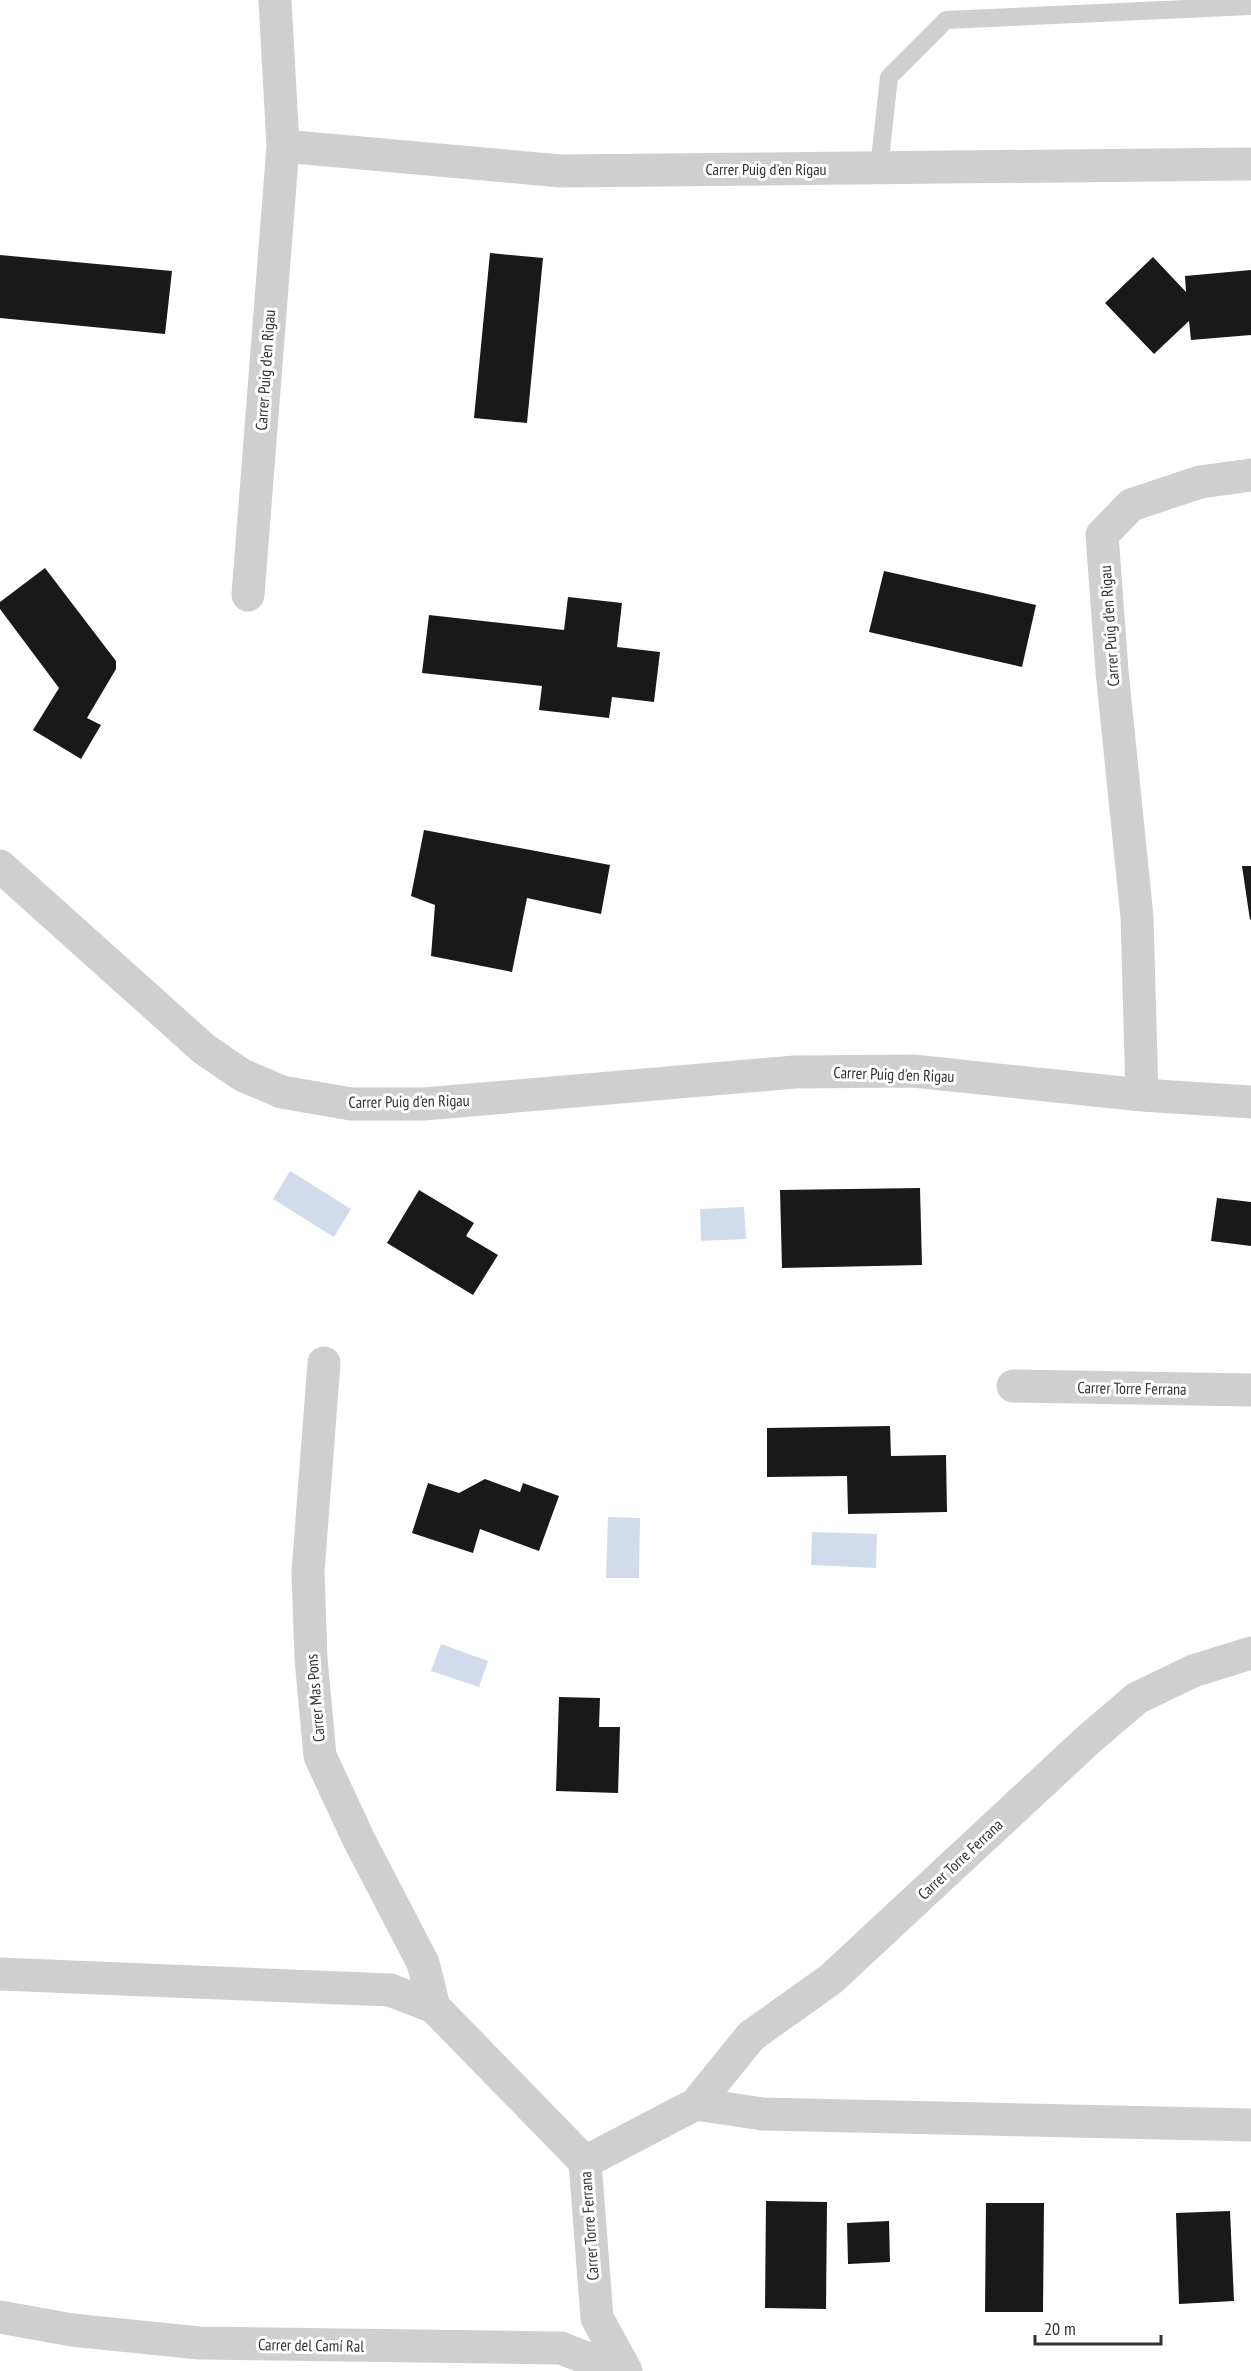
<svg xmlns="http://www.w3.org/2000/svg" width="1251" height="2371" font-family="'PT Sans Narrow',sans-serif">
  <rect width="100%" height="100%" fill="#fff"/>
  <path fill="#d0dceb" d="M290,1171L351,1209L334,1237L273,1199Z
    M744,1207L746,1239L701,1241L700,1209Z
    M608,1517L640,1518L639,1578H606Z
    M812,1532L877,1534L876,1568L811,1565Z
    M441,1644L488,1661L479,1687L431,1671Z"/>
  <path fill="#191919" d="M490,253L543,258L527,423L474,418Z
    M0,255L172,271L165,334L0,318Z
    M1153,257L1186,292L1185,276L1251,270V335L1191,340L1189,321L1154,354L1105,303Z
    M45,568L116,661V669L87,718L101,725L81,759L33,730L59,688L0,609V602Z
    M884,571L1036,605L1022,667L869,632Z
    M568,597L622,603L617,647L660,652L654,702L612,697L609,718L539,710L542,686L422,673L429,615L564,630Z
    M424,830L610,865L601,914L527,898L512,972L431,956L435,905L411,896Z
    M1242,866H1251V919L1250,920Z
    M920,1188L922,1265L782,1268L780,1190Z
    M419,1190L474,1223L466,1236L498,1255L473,1295L387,1243Z
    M1217,1198L1251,1202V1246L1211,1241Z
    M890,1426L891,1456L946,1455L947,1512L848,1514L847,1476L767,1477V1428Z
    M485,1479L520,1492L523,1483L559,1496L539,1551L480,1529L473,1553L412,1533L428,1483L459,1493Z
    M559,1697L600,1698L599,1727H620L618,1793L556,1791Z
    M766,2201L827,2202L826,2309L765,2308Z
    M986,2203H1044L1043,2312H985Z
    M1230,2211L1234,2301L1179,2304L1176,2213Z
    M889,2221L890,2262L848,2264L847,2223Z"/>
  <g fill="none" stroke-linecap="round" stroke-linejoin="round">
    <path stroke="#cfcfcf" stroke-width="18" d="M879,168L889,77L946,20L1251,6"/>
    <path stroke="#cfcfcf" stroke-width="33" d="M275,0L283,146L561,171L1251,164
      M248,595L283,146
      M0,866L204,1049L242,1075L282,1092L351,1104H424L795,1072L913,1071L1142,1095L1251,1102
      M1142,1095L1137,917L1112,671L1102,535L1131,505L1200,482L1251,475
      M324,1363L308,1572L311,1659L320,1756L359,1840L423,1963L434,2007
      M1013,1386L1251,1390
      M0,1974L390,1990L434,2007L585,2162
      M696,2104L751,2036L831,1979L1089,1739L1137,1698L1193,1671L1251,1653
      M0,2317L72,2330L199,2343L561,2348L619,2371
      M626,2371L597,2318L585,2162L696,2104L762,2114L1251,2125"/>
  </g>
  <g text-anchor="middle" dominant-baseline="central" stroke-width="6" stroke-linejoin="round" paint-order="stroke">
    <g font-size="16" fill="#323232" stroke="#fff">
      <text x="766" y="169">Carrer Puig d'en Rigau</text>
      <text transform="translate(265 370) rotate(-86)">Carrer Puig d'en Rigau</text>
      <text transform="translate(1109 626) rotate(-94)">Carrer Puig d'en Rigau</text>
      <text transform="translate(894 1074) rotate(2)">Carrer Puig d'en Rigau</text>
      <text transform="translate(409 1101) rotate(-1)">Carrer Puig d'en Rigau</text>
      <text transform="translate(1132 1388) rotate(1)">Carrer Torre Ferrana</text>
      <text transform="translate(315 1698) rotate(-95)">Carrer Mas Pons</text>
      <text transform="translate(960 1859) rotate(-43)">Carrer Torre Ferrana</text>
      <text transform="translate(589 2226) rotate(-94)">Carrer Torre Ferrana</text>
      <text transform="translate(311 2345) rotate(1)">Carrer del Camí Ral</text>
    </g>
  </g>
  <path d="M1035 2335v9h126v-9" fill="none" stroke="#323232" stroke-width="3"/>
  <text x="1044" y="2335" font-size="18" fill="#323232" stroke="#ffffff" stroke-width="4.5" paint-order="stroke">20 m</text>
</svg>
